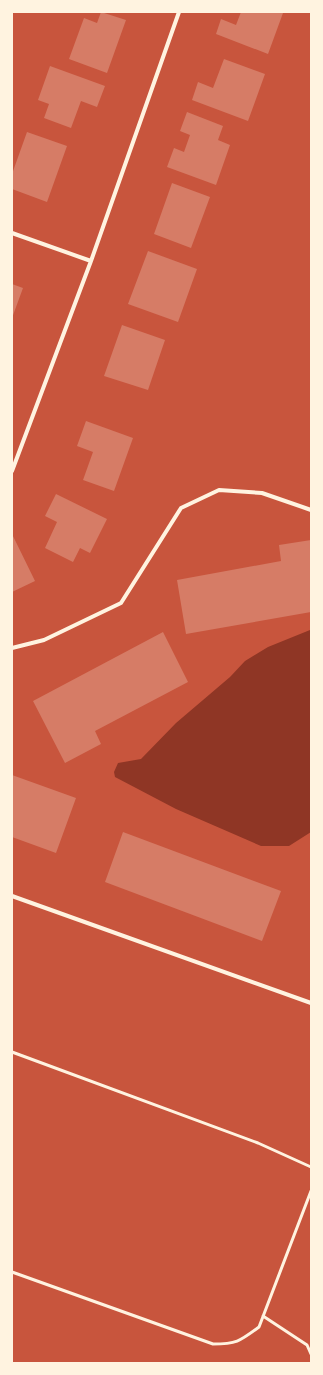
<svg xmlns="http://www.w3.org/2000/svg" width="323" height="1375" font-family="'Varela Round',sans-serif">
  <rect width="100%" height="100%" fill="#c8553d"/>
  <path fill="#8f3625" d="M310,630H311V832L289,846H261L176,809L115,777L114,772L118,763L141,759L176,723L230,677L245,661L268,647Z"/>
  <path fill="#d67c66" d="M101,12L126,20L107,73L69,59L84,18L97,23Z
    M241,12L283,13L268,54L216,34L221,19L236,25Z
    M224,59L265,74L248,121L192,100L198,82L213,88Z
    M50,66L105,86L97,107L81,101L71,128L44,118L49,104L38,100Z
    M187,112L223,126L218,140L230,145L216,185L167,167L174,148L184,152L190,135L180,131Z
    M27,132L67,146L47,202L12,189V174Z
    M172,183L210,197L191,248L154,234Z
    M148,251L197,269L178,322L128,304Z
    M12,284L23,288L12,318Z
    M122,325L165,340L148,390L104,376Z
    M86,421L133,438L114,491L83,480L93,452L77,446Z
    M56,494L107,519L90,553L80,548L73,562L45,548L57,522L45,516Z
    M12,534L35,581L12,592Z
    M311,540V612L186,634L177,580L281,561L279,545Z
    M163,632L188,682L95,731L101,744L65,763L33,701Z
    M12,775L76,798L56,853L12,837Z
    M123,832L281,891L262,941L105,882Z"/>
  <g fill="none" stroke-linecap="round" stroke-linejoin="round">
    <path stroke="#fff3e0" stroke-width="3" d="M12,1052L258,1143L311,1167
      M12,1272L213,1344C237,1344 240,1341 259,1327L311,1191
      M263,1316L307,1345L311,1354"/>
    <path stroke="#fff3e0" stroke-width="4" d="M12,233L91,261
      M12,471L91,261L179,12
      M12,648L44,640L121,603L181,508L219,490L262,493L311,510
      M12,896L311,1003"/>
  </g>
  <rect width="323" height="1375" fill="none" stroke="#fff3e0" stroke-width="26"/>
</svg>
